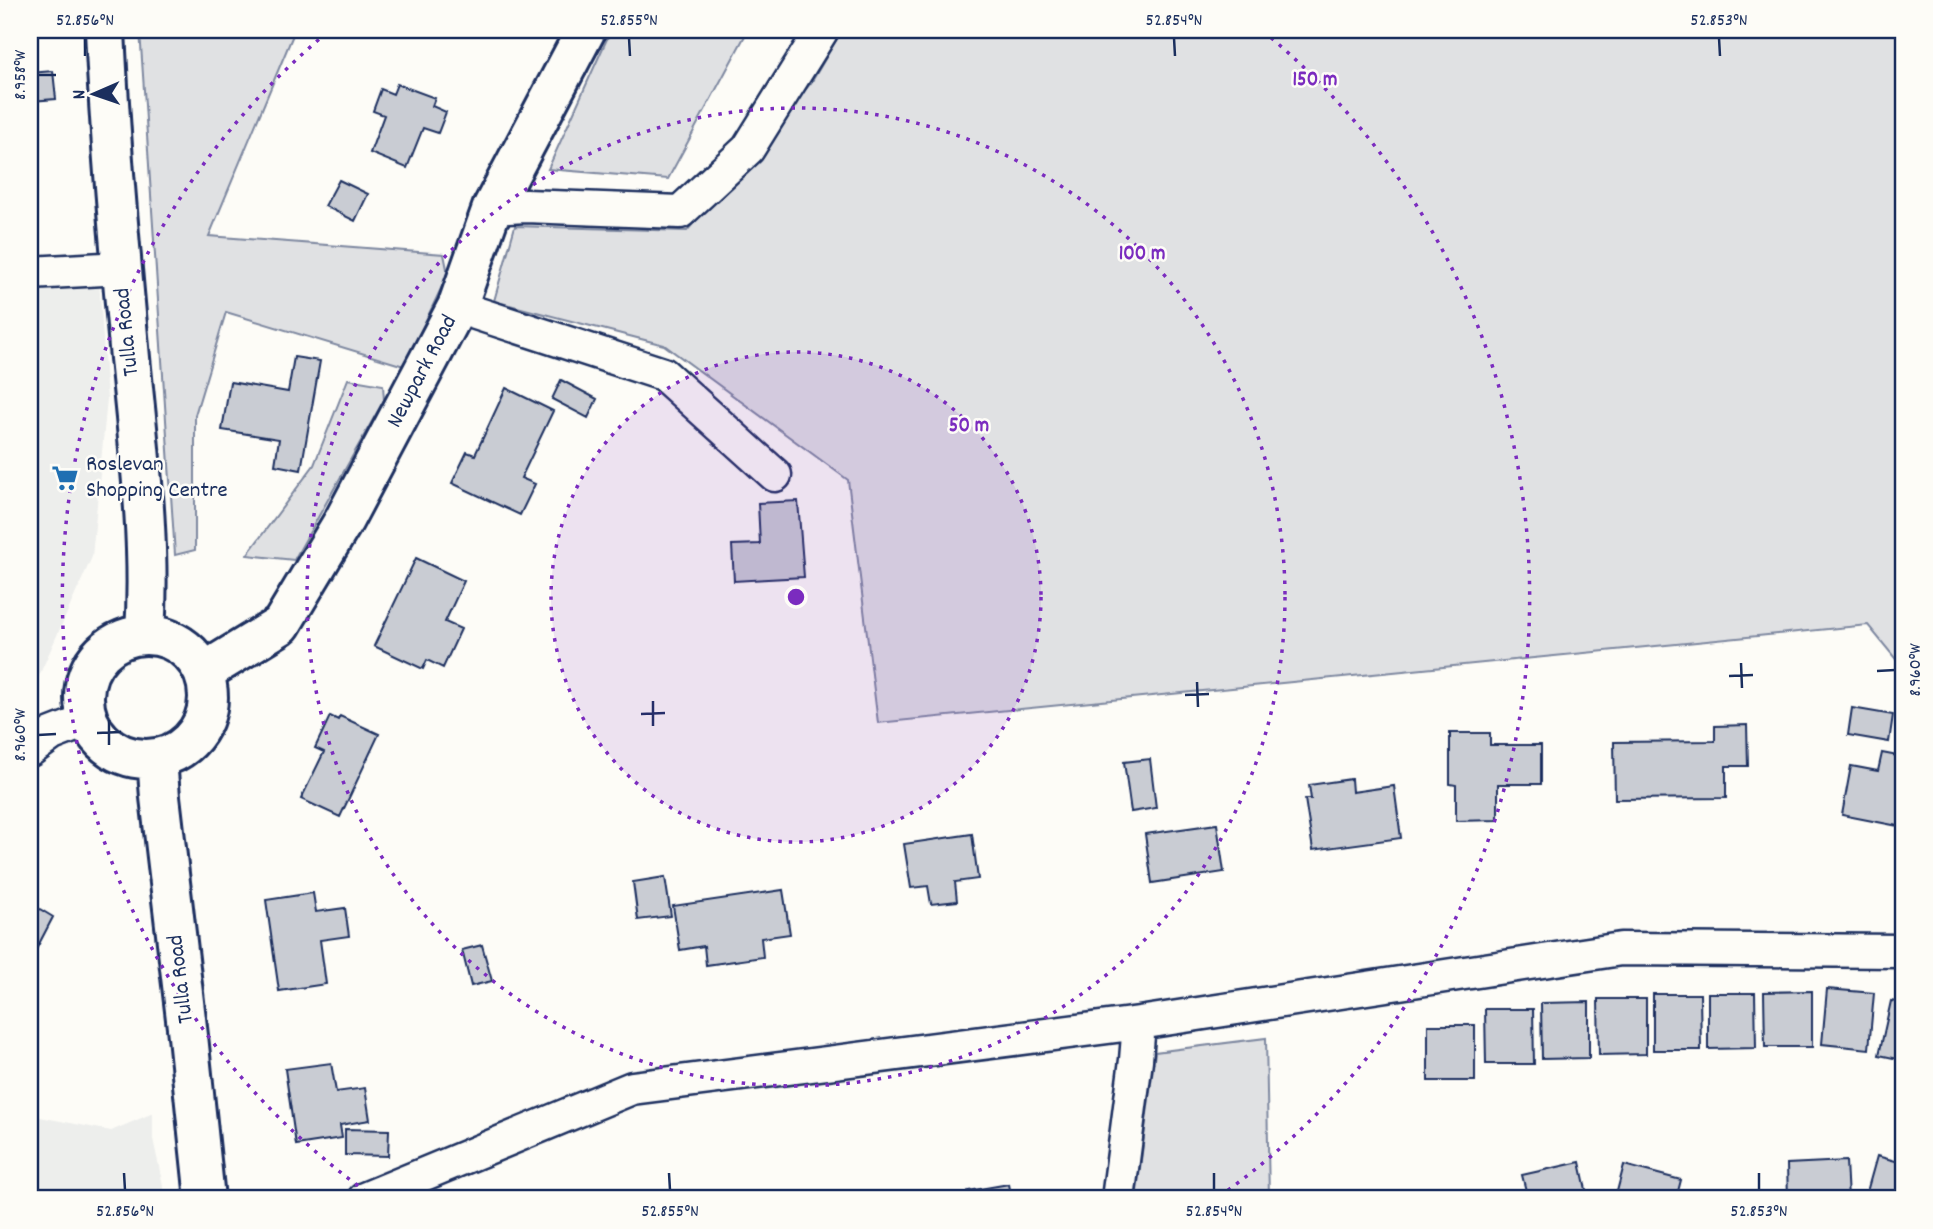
<svg xmlns="http://www.w3.org/2000/svg" width="1933" height="1229" font-family="Dekko,sans-serif">
  <rect width="100%" height="100%" fill="#fdfcf7"/>
  <filter id="ink" filterUnits="userSpaceOnUse"><feTurbulence type="fractalNoise" baseFrequency=".0143" numOctaves="2"/><feDisplacementMap in="SourceGraphic" scale="14" xChannelSelector="R" yChannelSelector="G"/><feConvolveMatrix kernelMatrix="1 2 1 2 8 2 1 2 1" color-interpolation-filters="sRGB"/></filter>
  <g filter="url(#ink)">
    <path fill="#edeeec" d="M99,280L107,399L92,557L30,696V288Z
      M153,1113V1139L166,1199H30V1115L111,1131Z"/>
    <path fill="#e0e1e3" stroke="#7e88a0" stroke-width="2" d="M140,30H295L209,236L444,254L448,274L404,366L226,312L195,415V550L175,555Z
      M611,30H748L668,179L548,169Z
      M842,30H1903V668L1868,625L878,723L848,480L664,345L494,301L515,226L687,231L811,83Z
      M348,379L383,385L384,400L294,560L247,555L314,465Z
      M1266,1038L1269,1199H1136L1155,1052Z"/>
    <path fill="#c9ccd3" stroke="#1b2f5e" stroke-width="2" d="M53,71L56,99L31,101L33,126H30V73Z
      M397,84L435,98L432,106L446,112L438,133L423,128L407,168L370,153L384,115L373,111L381,89L393,94Z
      M339,180L368,194L355,221L325,206Z
      M294,357L320,361L301,470L275,465L279,439L222,430L230,382L288,392Z
      M561,380L597,399L588,418L552,399Z
      M506,388L553,411L521,478L535,484L520,515L452,483L467,452L475,455Z
      M798,501L804,577L734,581L732,545L760,544L758,503Z
      M416,558L464,581L445,622L461,629L443,668L427,660L423,669L374,646Z
      M1852,708L1893,715L1889,742L1848,735Z
      M330,716L338,720L340,716L379,734L340,817L301,799L324,752L315,748Z
      M1747,725L1748,766H1726V798L1615,799L1614,742L1715,741V726Z
      M1450,733H1490V745H1541V784H1498V820L1456,821V785L1450,784Z
      M1882,753L1903,757V827L1842,815L1851,766L1878,771Z
      M1150,759L1156,808L1131,812L1124,762Z
      M1351,779L1352,792L1394,786L1401,838L1313,850L1305,799H1311L1309,785Z
      M1217,824L1224,872L1152,883L1145,834Z
      M972,834L978,879L955,882L957,901L931,904L928,886L911,888L904,844Z
      M665,877L671,916L638,920L633,882Z
      M783,890L790,934L761,938L763,957L706,965L704,946L680,950L673,906Z
      M313,893L316,912L345,908L349,936L320,940L326,984L279,991L266,900Z
      M30,903L53,917L30,961Z
      M482,945L492,981L471,986L462,950Z
      M1827,989L1874,993L1869,1049L1822,1044Z
      M1812,991V1047H1765L1764,992Z
      M1708,993H1755L1756,1048L1708,1049Z
      M1653,994H1700L1701,1050H1653Z
      M1598,999H1646V1054L1599,1055Z
      M1891,1001L1903,1003V1060L1879,1055Z
      M1589,1002V1058L1542,1059L1541,1003Z
      M1485,1009H1533L1534,1064H1486Z
      M1428,1025H1475V1081H1428Z
      M331,1063L336,1092L365,1088L370,1120L340,1125L342,1138L296,1145L285,1069Z
      M345,1129L389,1130L388,1156L345,1155Z
      M1877,1156L1903,1163V1199H1865Z
      M1846,1161L1848,1199H1788L1787,1164Z
      M1580,1162L1588,1199H1528L1522,1175Z
      M1624,1165L1681,1180L1676,1199H1615Z
      M1009,1184L1011,1195L1042,1191L1043,1199H969L968,1191Z"/>
    <g fill="none" stroke-linecap="round" stroke-linejoin="round">
      <g stroke="#1b2f5e" stroke-width="37">
        <path id="minor" d="M492,208L526,206L680,212L748,149L822,30
          M30,273L122,268
          M457,307L663,374L775,475
          M30,750L52,734L88,720
          M364,1199L632,1088L1139,1023L1621,949L1903,951
          M1118,1199L1136,1060L1139,1023"/>
      </g>
      <g stroke="#1b2f5e" stroke-width="44">
        <path id="tertiary" d="M204,672L281,625L344,520L457,307L492,208L586,30"/>
      </g>
      <g stroke="#1b2f5e" stroke-width="44">
        <path id="secondary" d="M105,30C110,139 120,249 130,358C139,450 151,542 145,634
          M84 697a62 62 0 1 1 124 0a62 62 0 1 1-124 0Z
          M157,759L160,797L188,1036L205,1199"/>
      </g>
      <use href="#minor" stroke="#fdfcf7" stroke-width="32"/>
      <use href="#tertiary" stroke="#fdfcf7" stroke-width="38"/>
      <use href="#secondary" stroke="#fdfcf7" stroke-width="38"/>
    </g>
  </g>
  <path fill="none" stroke="#1b2f5e" stroke-width="2.5" d="M85,38V56M629,38L630,56M1174,38L1175,56M1719,38L1720,56M38,75H56M1741,663L1742,688M1877,671L1895,670M1729,676L1753,675M1197,682L1198,707M1185,695L1209,694M653,701V726M641,714L665,713M109,720V745M97,733L121,732M38,735L56,734M124,1173L125,1190M669,1173L670,1190M1214,1173V1190M1759,1173V1190"/>
  <circle cx="796" cy="597" r="245" fill="#7b2cbf" fill-opacity=".12"/>
  <g fill="none" stroke="#7b2cbf" stroke-width="3.5" stroke-dasharray="3.5 7">
    <circle cx="796" cy="597" r="245"/>
    <circle cx="796" cy="597" r="489"/>
    <path d="M375 1198A734 734 0 0 1 329 31M1263 31A734 734 0 0 1 1217 1198"/>
  </g>
  <defs>
    <g id="supermarket-bare" transform="scale(2.1)"><path d="M-6-5.5h2.5l.6 2H6L4.5 2H-2.5L-4.4-4H-6ZM-1.5 3.2a1.3 1.3 0 1 0 .1 0ZM3 3.2a1.3 1.3 0 1 0 .1 0Z" fill="#1f6fb2" stroke="#fdfcf7" stroke-width="2.5" paint-order="stroke"/></g>
  </defs>
  <g fill-rule="evenodd">
    <use href="#supermarket-bare" x="65" y="478"/>
  </g>
  <g text-anchor="middle" dominant-baseline="central" stroke-width="5" stroke-linejoin="round" paint-order="stroke">
    <g font-size="23" fill="#1b2f5e" stroke="#fdfcf7">
      <text transform="translate(128 332) rotate(-96)">Tulla Road</text>
      <text transform="translate(423 372) rotate(-62)">Newpark Road</text>
      <text transform="translate(182 979) rotate(-97)">Tulla Road</text>
    </g>
    <g font-size="23" fill="#1b2f5e" stroke="#fdfcf7" text-anchor="start">
      <text x="86" y="465">Roslevan<tspan x="86" dy="26">Shopping Centre</tspan></text>
    </g>
  </g>
  <circle cx="796" cy="597" r="10" fill="#7b2cbf" stroke="#fdfcf7" stroke-width="3.5"/>
  <g font-size="21" text-anchor="middle" font-weight="bold" fill="#7b2cbf" stroke="#fdfcf7" stroke-width="5" stroke-linejoin="round" paint-order="stroke">
    <text x="1315" y="85">150 m</text>
    <text x="1142" y="259">100 m</text>
    <text x="969" y="431">50 m</text>
  </g>
  <rect width="1933" height="1229" fill="none" stroke="#fdfcf7" stroke-width="77"/>
  <g transform="translate(94 94) rotate(268)" stroke="#fdfcf7" stroke-width="5" paint-order="stroke">
  <path d="M0-5L12 26L0 18L-12 26Z" fill="#1b2f5e"/>
  <text y="-10" font-size="19" font-weight="bold" text-anchor="middle" fill="#1b2f5e">N</text>
  </g>
  <rect x="38" y="38" width="1857" height="1152" fill="none" stroke="#1b2f5e" stroke-width="2.5"/>
  <g font-size="18" text-anchor="middle" fill="#1b2f5e">
    <text x="85" y="25">52.856°N</text>
    <text x="629" y="25">52.855°N</text>
    <text x="1174" y="25">52.854°N</text>
    <text x="1719" y="25">52.853°N</text>
    <text transform="translate(19 75) rotate(-90)" y="6">8.958°W</text>
    <text transform="translate(1914 670) rotate(-90)" y="6">8.960°W</text>
    <text transform="translate(19 735) rotate(-90)" y="6">8.960°W</text>
    <text x="125" y="1216">52.856°N</text>
    <text x="670" y="1216">52.855°N</text>
    <text x="1214" y="1216">52.854°N</text>
    <text x="1759" y="1216">52.853°N</text>
  </g>
</svg>
